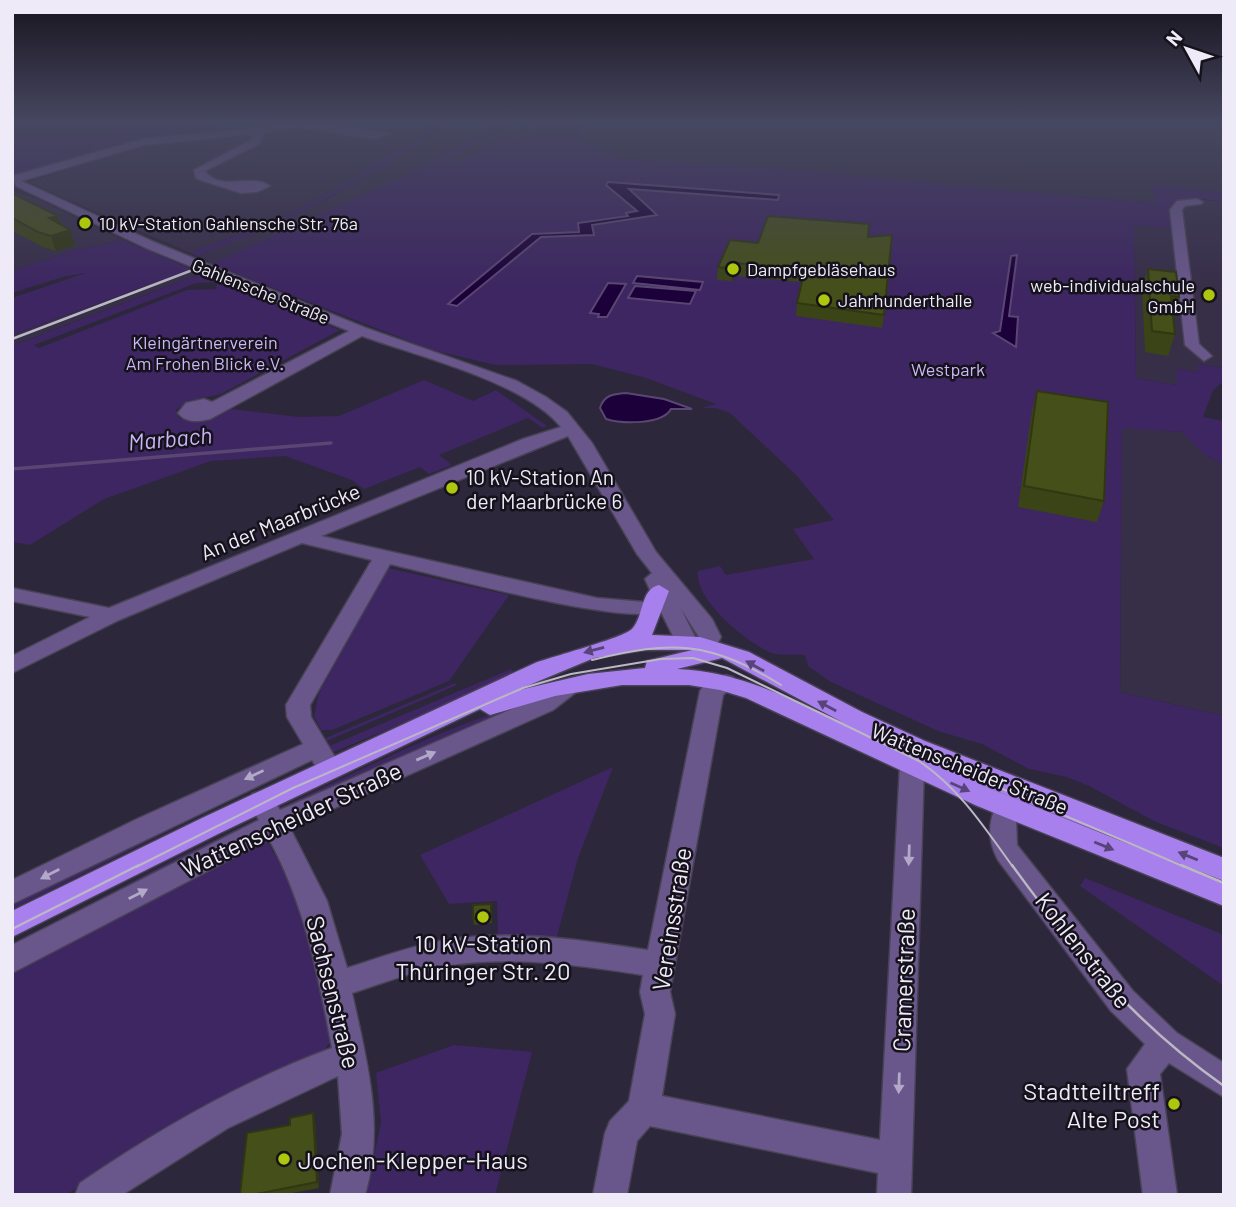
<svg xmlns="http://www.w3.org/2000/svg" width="1236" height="1207" font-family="Barlow,sans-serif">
  <rect width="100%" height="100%" fill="#2d273b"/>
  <path fill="#372e48" d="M216,121H438L411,143L364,169L370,171L279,219L190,253L28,182L145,145L207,137Z
    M451,121H502L437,161L521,121H532L511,133L518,134L538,121H549L520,140L502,137L446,167L200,274L12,346V335L210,262L197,256L329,198L388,164Z
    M579,121H1224V193L1153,186L1157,204L768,168L621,159L619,155L605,151L581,138L577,124Z
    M12,191L40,200L123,240L73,251L12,271Z
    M1195,199L1224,202V368L1198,364V372L1177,369V385L1136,378L1134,224L1173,229L1172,206L1181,200Z
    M1122,427L1182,432L1206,456L1224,464V716L1120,692Z"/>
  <path fill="#3d2661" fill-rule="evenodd" d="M12,121H216L211,132L127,143L12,176Z
    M438,121H451C374,179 287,221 197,256L190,253L279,219L369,171L363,170L411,143Z
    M502,121H521L441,162L453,163L502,137L520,140L549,121H579L577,124L581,138L605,151L619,155L622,159L768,168L1156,204L1153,185L1224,193V202C1207,200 1184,193 1172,208L1174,229L1134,225L1136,378L1177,385V369L1198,372V364L1224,368V381L1213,390L1203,417L1224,421V464L1206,456L1182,432L1122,428L1120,692L1224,716V848L1156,822L1089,786L1067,777L1029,769L982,744L938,731L831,682L808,666L805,655C795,654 781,656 772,653C748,644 693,599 698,571L720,566L726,575L814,559L793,529L834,520L796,475L730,413L716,408H701L716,404L646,378L592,364L496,365L432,350L212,264L412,173Z
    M123,240L191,269L12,335V298L86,273L66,276L12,293V271L73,251Z
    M200,274L340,330L221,394L188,401L176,410L179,418L192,421L223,408L299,417L339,416L424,380L473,401L496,390L547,426L543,428L528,418L439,455L452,465L429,474L420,467L364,489L352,480L285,456L211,461L104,499L30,545L12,542V346ZM217,282L216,289L187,290L39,348L34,345L196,283Z
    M388,568L509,595L449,681L332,730H321L314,716L319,693Z
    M511,669L516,675L334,752L327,747Z
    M455,683L457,685L322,743L321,740Z
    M545,697L281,813L279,809L282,807C368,767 453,722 545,697Z
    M613,767L578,858L556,940L498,939L497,901L449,904L420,855Z
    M235,790L239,796L12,909V900Z
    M260,818L263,820L12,954V945L177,858Z
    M266,839L292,886L308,938L331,1040L324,1051L254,1082L168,1127L66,1195H12V974Z
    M1085,878L1224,935V986L1080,886Z
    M454,1045L532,1052L495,1195H366L381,1123L376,1073Z"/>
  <path fill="#1b0039" stroke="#5a4672" stroke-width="2" d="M608,182L779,195L778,200L629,189L657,215L592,225L594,235L541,237L457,306L448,304L532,234L579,232L578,223L628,216L626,213L637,211L606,185Z
    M1017,255L1009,316L1018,317L1016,347L993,333L1000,331L1011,256Z
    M637,276L703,282L700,290L633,283Z
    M608,283L626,284L607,317H598L599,314L590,313Z
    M635,286L696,291L690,304L628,298Z
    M626,393L664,399L692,409H671C662,425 622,424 606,419L600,408C604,395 613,394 626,393Z"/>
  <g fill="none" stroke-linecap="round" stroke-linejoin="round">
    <path stroke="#5a4672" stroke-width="3.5" d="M12,469L331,443"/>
    <g stroke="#484255" stroke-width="3">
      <path id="minor" d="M297,121L393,133L373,139L297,127L264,133L259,144L205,171C221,193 250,172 270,186L257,192L241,193L203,181L196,178L194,170L251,140L253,134L144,145L21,181L154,242L366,328L517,381L546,397L567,412L592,443L656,552L712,619L721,637L714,650L706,652L696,646L687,650L679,648L660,610C635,629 430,573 390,564L310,705L311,717L336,759L333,765L324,768L315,765L312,760L12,904V880L137,819L303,744L287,717L286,705L372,560L302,543L119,620L12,673V656L90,617L12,601V588L109,608L523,439L561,427C525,382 417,356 362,336L210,419C198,422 186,423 178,413L186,403L204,399L212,402L349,331L146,248L16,186L12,176L143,139L267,127ZM568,436L637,554L652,573L645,579L656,603L597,598L321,536ZM681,609L699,637L697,641Z
        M1197,199L1203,202L1201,204L1185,206L1182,210L1199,344L1212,356L1204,361L1185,345L1170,210L1177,201Z
        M725,675L733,677L736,683L723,695L670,992L675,1014L662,1096L880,1140L900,766L903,759L912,757L921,759L924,766L911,1195H877L878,1173L650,1126L637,1141L627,1195H593L605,1133L610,1121L629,1101L645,1014L640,992L643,975C578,965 511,955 445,966C413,971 383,983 352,993C367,1062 385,1126 365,1195H330L342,1134L338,1076L228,1128L122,1195H75L80,1183C159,1129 242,1081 332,1048C318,974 305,905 269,839L12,973V945L259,820L248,801L252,794L261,791L270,794L280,810L537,698L573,678L581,680L584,686L553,710L290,828L327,901L347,968C379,958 411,946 445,940C513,929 581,940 648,950L700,691L704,685Z
        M1017,778L1026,781L1030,788L1016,820L1017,845L1133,991L1177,1033L1224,1063V1097L1169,1063L1160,1074L1177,1195H1143L1127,1069L1145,1044L1111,1011L998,860C982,830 993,809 1008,781Z"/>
    </g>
    <g stroke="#484255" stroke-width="3">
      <path id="major" d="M659,585L669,591L652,635L700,637L749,652L862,712L925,741L1224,858V881L966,779L1224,882V906L975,805L746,698L720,690L689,685H622L555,696L490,715L480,709L220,833L12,937V911L202,818L535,663C554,656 623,638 632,629C644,617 640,589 659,585ZM644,650H692L647,661L645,668L588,674L515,691L594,658ZM722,658L842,722C788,698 737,671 677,669Z"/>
    </g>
    <use href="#minor" fill="#69578c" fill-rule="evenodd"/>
    <use href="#major" fill="#a880ed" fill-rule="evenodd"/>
    <path stroke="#bbb7c5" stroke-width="2" d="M592,660C673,640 709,641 781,685
      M923,755L1185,867
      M136,867L293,788L523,688L571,674L661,659L693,658L727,668L919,761C959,788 985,828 1013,867"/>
    <path stroke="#bbb7c5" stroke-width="2.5" d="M1012,865C1075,952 1136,1024 1224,1086
      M1181,865L1224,883
      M12,929L139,865"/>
    <path stroke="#bbb7c5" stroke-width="2.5" d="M12,339L190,271"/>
  </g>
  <path fill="#3b4416" d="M12,193L58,216L61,224L75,245L56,251L43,247L12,231Z
    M868,237L884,315L882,328L796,316L797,303L802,282L735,276L732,281L717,280L718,267Z
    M1148,269L1179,297L1173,315L1175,334L1168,356L1145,352L1142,289Z
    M1037,391L1104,501L1097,522L1018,507L1032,411Z
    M491,904L492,923L474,925L473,919Z
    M315,1119L319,1188L281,1195H240L290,1125Z"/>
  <path fill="#303712" d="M58,216L63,231L49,218Z
    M70,230L75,245L56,251L51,236Z
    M736,263L735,276L732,281L733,269Z
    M313,1113L315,1119L319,1188L317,1182Z"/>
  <path fill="#454f19" stroke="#303712" stroke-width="2" d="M12,193L58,216L49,218L70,230L51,236L38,232L12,218Z
    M768,216L869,224L868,237L892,235L884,315L797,303L805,269L736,263L733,269L718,267L730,240L758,243Z
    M1148,269L1176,272L1179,297L1171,296L1175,334L1152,331Z
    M1037,391L1108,402L1104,501L1024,486Z
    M491,904V917L473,919V905Z
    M313,1113L317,1182L251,1195H240L247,1133L290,1125V1118Z"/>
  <defs><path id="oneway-solid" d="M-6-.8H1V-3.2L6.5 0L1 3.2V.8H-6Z" transform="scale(1.75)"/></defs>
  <g fill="#574479">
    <use href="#oneway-solid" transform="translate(594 650) rotate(165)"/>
    <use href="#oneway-solid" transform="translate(755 666) rotate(-151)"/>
    <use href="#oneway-solid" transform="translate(827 706) rotate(-152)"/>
    <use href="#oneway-solid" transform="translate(960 787) rotate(24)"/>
    <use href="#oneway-solid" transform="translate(1104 846) rotate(22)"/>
    <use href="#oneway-solid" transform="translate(1188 856) rotate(-158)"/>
  </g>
  <g fill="#b2a8c7">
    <use href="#oneway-solid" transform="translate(426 756) rotate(-23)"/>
    <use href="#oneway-solid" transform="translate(254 775) rotate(155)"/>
    <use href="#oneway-solid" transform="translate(909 855) rotate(92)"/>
    <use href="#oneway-solid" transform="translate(50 874) rotate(153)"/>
    <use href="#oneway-solid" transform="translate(138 894) rotate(-27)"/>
    <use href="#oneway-solid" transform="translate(899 1083) rotate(92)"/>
  </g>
  <linearGradient id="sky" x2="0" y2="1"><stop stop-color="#191520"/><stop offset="0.42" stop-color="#464760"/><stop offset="1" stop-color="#464760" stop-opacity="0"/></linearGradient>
  <rect width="1236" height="290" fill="url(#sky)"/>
  <g fill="#adc60e" stroke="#15121b" stroke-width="2.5">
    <circle cx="85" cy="223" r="7"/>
    <circle cx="733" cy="269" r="7"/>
    <circle cx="1209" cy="295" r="7"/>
    <circle cx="824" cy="300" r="7"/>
    <circle cx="452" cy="488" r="7"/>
    <circle cx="483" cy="917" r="7"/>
    <circle cx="1174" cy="1104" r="7"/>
    <circle cx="284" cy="1159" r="7"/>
  </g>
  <g text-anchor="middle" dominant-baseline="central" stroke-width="5" stroke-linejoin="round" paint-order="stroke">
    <g font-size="18" fill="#eeeaf7" stroke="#15121b" text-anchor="start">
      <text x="99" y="223">10 kV-Station Gahlensche Str. 76a</text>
      <text x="747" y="269">Dampfgebläsehaus</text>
      <text x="1195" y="285" text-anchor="end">web-individualschule<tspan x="1195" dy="21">GmbH</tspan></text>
      <text x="838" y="300">Jahrhunderthalle</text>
    </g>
    <g font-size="18" fill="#eeeaf7" stroke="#15121b">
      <text transform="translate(261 291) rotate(22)">Gahlensche Straße</text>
    </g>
    <g font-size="18" fill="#ccb7f9" stroke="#15121b">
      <text x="205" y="342">Kleingärtnerverein<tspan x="205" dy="21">Am Frohen Blick e.V.</tspan></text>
      <text x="948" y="369">Westpark</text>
    </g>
    <g font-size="21" fill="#eeeaf7" stroke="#15121b" text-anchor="start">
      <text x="466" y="476">10 kV-Station An<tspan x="466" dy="24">der Maarbrücke 6</tspan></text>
    </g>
    <g font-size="21" fill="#eeeaf7" stroke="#15121b">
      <text transform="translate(280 521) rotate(-22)">An der Maarbrücke</text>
      <text transform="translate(970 768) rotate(22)">Wattenscheider Straße</text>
    </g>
    <g font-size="23" font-style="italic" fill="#c8b3f5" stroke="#15121b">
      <text transform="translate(170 438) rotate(-5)">Marbach</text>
    </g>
    <g font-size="24" fill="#eeeaf7" stroke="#15121b">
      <text transform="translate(291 819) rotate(-25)">Wattenscheider Straße</text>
      <text transform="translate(671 919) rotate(-81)">Vereinsstraße</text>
      <text transform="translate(1084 950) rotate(52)">Kohlenstraße</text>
      <text transform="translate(903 980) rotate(-88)">Cramerstraße</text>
      <text transform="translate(334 992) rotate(76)">Sachsenstraße</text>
    </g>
    <g font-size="24" fill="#eeeaf7" stroke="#15121b">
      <text x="483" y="942">10 kV-Station<tspan x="483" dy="28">Thüringer Str. 20</tspan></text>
      <text x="1160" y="1090" text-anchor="end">Stadtteiltreff<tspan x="1160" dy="28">Alte Post</tspan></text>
      <text x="298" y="1159" text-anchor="start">Jochen-Klepper-Haus</text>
    </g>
  </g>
  <rect width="1236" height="1207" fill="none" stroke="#eeeaf7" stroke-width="28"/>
  <g transform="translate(1187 49) rotate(310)" stroke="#15121b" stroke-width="5" paint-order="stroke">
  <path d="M0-5L12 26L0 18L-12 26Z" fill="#eeeaf7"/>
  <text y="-10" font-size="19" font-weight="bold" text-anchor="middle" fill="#eeeaf7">N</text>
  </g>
</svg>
